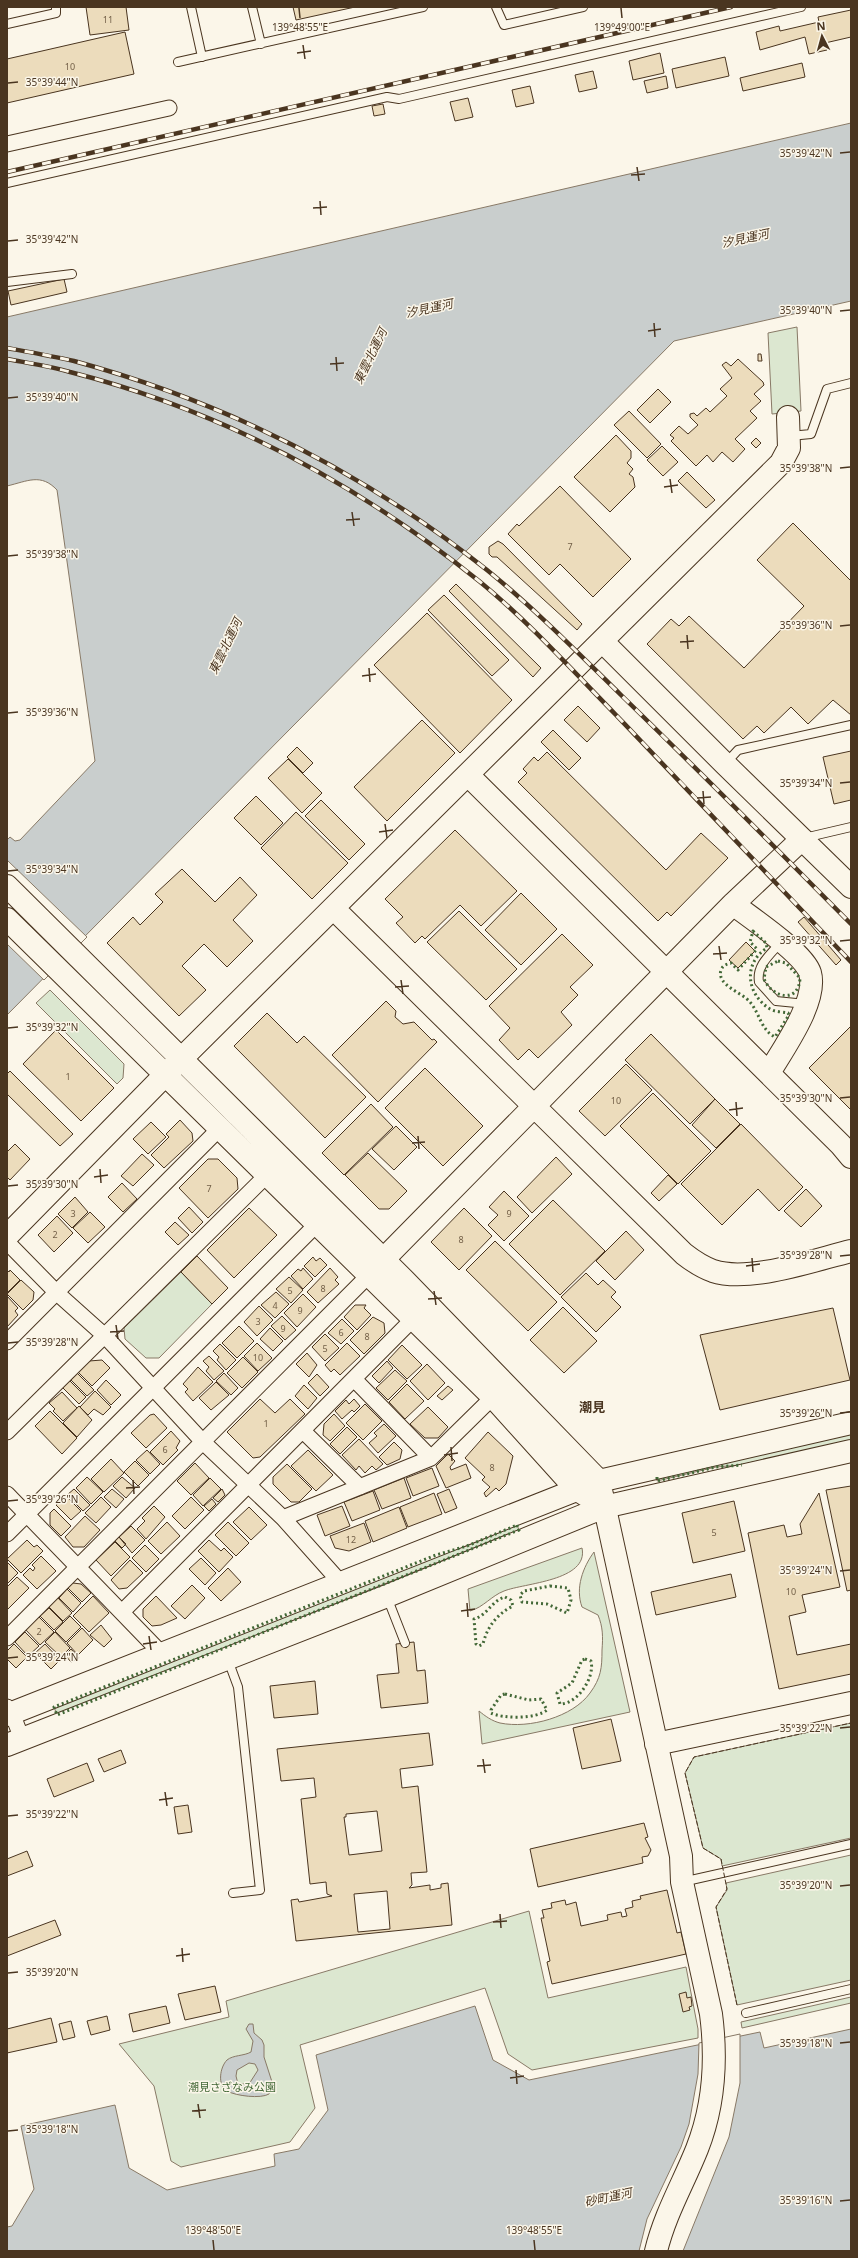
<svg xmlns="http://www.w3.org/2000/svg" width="858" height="2258" font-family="'Noto Sans','Noto Sans JP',sans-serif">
  <rect width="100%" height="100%" fill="#fbf6e9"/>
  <path fill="#dce7d0" stroke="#887966" d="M797,327L801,411L772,414L768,333Z
    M50,990L124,1064L123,1078L117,1084L36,1003Z
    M181,1272L212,1304L159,1358H146L125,1339L124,1328Z
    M851,1433V1440L740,1465L716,1467L657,1481V1476Z
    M517,1525L519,1530L57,1715L54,1707L436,1555L467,1546Z
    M582,1548C589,1581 524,1583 504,1591C491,1596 484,1607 470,1611L468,1589Z
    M594,1552L630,1712L482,1744L479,1711C485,1716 492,1721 500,1723C529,1729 573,1717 590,1693C601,1678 602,1668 602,1650C603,1637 603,1627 598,1615L582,1607C575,1588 583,1567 594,1552Z
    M851,1723V1838L722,1866L721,1859L703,1848L685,1773L694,1757Z
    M851,1855V1980L737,2005L716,1907L727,1890L726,1883Z
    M529,1911L548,1998L686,1967L698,2029V2038L532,2070L508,2054L485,1988L300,2045L315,2108L290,2142L181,2167L171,2161L154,2086L119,2044L229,2017L226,2001Z
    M851,1997V2003L742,2028L741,2022Z"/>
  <path fill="#c9cecd" stroke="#887966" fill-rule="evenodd" d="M851,123V301L674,341L7,1015V840L10,837L15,841L20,840L95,761L57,490C41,473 28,481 7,486V317Z
    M475,2006L493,2060L529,2080L760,2032L764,2048L851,2029V2251H7V2227L12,2226L34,2189L21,2126L115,2105L129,2168L167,2190L275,2166L274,2154L299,2149L328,2110L316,2055Z
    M249,2024H253L254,2033L262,2040L264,2045V2057L273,2085L269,2094C261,2099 236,2096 227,2091C217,2085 220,2067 227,2060C233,2055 244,2056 251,2052L253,2041L246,2029ZM249,2063L255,2064L258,2070L249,2084H238L236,2076L237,2070Z"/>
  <path fill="#fbf6e9" stroke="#887966" d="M7,860L87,937L44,980L7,944Z
    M740,2034V2083L729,2137L683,2251H639L647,2219L681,2147L689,2124L698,2074L699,2043Z"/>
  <path fill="#ecdcbc" stroke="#4a3520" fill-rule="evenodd" d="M86,7H126L129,30L90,35Z
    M293,7H355L296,20Z
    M851,10V37L825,43L827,50L809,54L805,37L760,50L756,32L779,26L780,31L819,22L818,17Z
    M125,32L134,74L7,103V59Z
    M660,53L664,73L633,80L629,61Z
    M725,57L729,76L676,88L672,69Z
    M802,63L805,77L743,91L740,78Z
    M593,71L597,88L579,92L575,75Z
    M666,76L668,88L647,93L644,81Z
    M530,86L534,103L516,107L512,90Z
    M468,98L473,117L455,121L450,102Z
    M383,104L385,114L374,116L372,106Z
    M64,279L67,292L11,305L8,291Z
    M758,354H761L762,361H758Z
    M738,359L763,382L764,385L754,394L761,401L750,411L757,418L735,439L745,449L733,462L722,452L713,462L707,455L696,466L671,441L674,438L670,435L679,426L688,434L698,425L690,417V414L694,413L697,416L706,408L710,412L727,396L720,389L732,378L722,365L726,362L731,366Z
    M658,389L671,402L650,423L637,410Z
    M629,411L661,444L647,458L614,425Z
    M616,435L631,451V458L627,463L633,469L629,474L633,477L635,487L610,512L574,477Z
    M756,438L761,443L756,448L751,443Z
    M662,446L678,462L663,476L647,460Z
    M687,472L715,500L706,508L678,481Z
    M560,486L631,559L593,597L560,564L549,575L508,534L517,524L519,526Z
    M793,523L851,581V715L833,700L808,724L791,707L764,733L757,726L743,739L647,644L671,619L679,626L689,616L744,668L804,606L757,560Z
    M498,541L503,544L582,624L577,630L497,557H492L489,554V547Z
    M456,584L541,668L533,677L449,591Z
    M444,595L509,660L492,676L428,610Z
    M427,613L512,700L460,753L374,665Z
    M578,706L600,728L587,742L564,720Z
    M422,720L455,753L387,821L354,787Z
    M553,730L581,758L569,770L541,742Z
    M297,747L313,763L303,773L287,757Z
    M851,751V800L834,804L823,757Z
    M547,752L666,870L701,833L728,858L671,916L667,912L658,921L518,782L527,773L523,769L534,757L538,761Z
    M288,759L322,793L302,813L268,778Z
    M256,796L283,823L261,845L234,818Z
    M321,800L365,844L349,860L305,816Z
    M296,812L348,863L312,899L261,848Z
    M455,830L517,891L481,926L460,905L425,939L422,936L415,943L396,923L403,917L385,899Z
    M182,869L215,902L240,877L257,895L233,920L253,941L227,967L204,944L182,966L206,990L179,1016L107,943L133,917L140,925L163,902L155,894Z
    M521,893L557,929L521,965L485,930Z
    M459,911L517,969L486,1000L427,942Z
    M804,917L841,960L836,965L798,922Z
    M562,934L593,965L570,987L578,995L561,1012L572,1025L538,1058L529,1049L518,1060L499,1040L510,1028L489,1006Z
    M746,942L755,951L738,968L729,960Z
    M386,1001L396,1011L395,1017L403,1024L414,1022L432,1040L434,1039L437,1042L378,1102L332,1055Z
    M267,1013L297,1043L304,1036L366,1097L325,1138L234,1046Z
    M851,1026V1110L809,1068Z
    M56,1030L114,1088L81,1121L23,1064Z
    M651,1034L715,1099L690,1124L625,1060Z
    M626,1064L652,1090L605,1136L579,1111Z
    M425,1068L483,1126L443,1166L385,1108Z
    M10,1071L73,1134L60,1146L7,1094V1074Z
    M653,1093L711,1151L678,1184L620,1126Z
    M715,1099L740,1124L716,1148L692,1125Z
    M371,1104L393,1127L344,1175L322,1153Z
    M180,1120L192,1133L193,1141L164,1168L151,1155L169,1137L166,1134Z
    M151,1122L166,1137L148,1154L133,1139Z
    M741,1124L803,1187L779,1211L758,1189L722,1225L681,1184Z
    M396,1126L417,1147L394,1170L372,1149Z
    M15,1144L30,1159L10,1180L7,1177V1152Z
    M368,1153L407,1191L389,1209H379L345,1175Z
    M142,1154L154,1165L133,1186L121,1176Z
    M556,1157L572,1174L532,1213L517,1197Z
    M208,1159H218L237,1178L238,1189L208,1218L179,1188Z
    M668,1175L677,1184L659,1201L651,1193Z
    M122,1183L137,1199L123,1212L108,1197Z
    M806,1189L822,1206L801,1227L784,1211Z
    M504,1191L529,1216L504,1241L488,1225L498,1215L489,1207Z
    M75,1197L88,1212L72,1228L58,1214Z
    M553,1200L605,1251L560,1295L509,1244Z
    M189,1207L203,1222L192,1233L178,1218Z
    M249,1208L277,1235L234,1278L207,1250Z
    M464,1208L492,1236L459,1270L431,1242Z
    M90,1212L105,1227L88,1243L73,1228Z
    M57,1216L73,1233L54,1252L38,1235Z
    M175,1222L189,1235L178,1245L165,1232Z
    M626,1231L644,1250L615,1280L596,1261Z
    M495,1241L557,1302L528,1331L466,1270Z
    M197,1256L228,1288L212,1304L181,1272Z
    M313,1257L316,1261L320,1258L327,1265L315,1277L304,1266Z
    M303,1268L313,1279L303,1289L291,1276L298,1269L301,1271Z
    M330,1268L338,1277L335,1280L339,1284L318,1303L307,1292Z
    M7,1270L9,1272L10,1270L20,1280L7,1293Z
    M586,1273L598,1285L603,1280L616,1292L611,1297L621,1307L596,1332L561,1297Z
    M289,1277L303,1290L291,1303L276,1289Z
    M21,1280L34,1292L33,1300L23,1310L7,1294Z
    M276,1292L289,1304L275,1318L261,1305Z
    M303,1294L316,1307L297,1327L284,1313Z
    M7,1296L18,1308L15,1311L18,1315L7,1327Z
    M355,1305H366L364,1308L371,1315L357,1330L344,1317Z
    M259,1306L273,1320L257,1336L244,1322Z
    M563,1307L597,1341L564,1373L530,1340Z
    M833,1308L850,1380L720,1410L700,1335Z
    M282,1316L296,1330L285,1340L271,1326Z
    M373,1317L384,1323L385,1333L364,1354L350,1340Z
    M342,1319L354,1331L341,1344L328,1333Z
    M239,1326L254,1341L237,1358L222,1343Z
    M270,1328L283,1341L273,1351L260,1339Z
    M325,1334L339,1348L325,1361L312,1347Z
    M257,1343L272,1358L258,1371L244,1356Z
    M347,1343L360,1356L340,1375L334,1369L331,1372L325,1365Z
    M220,1344L236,1360L226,1370L217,1360L219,1357L213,1351Z
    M402,1345L422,1365L407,1379L388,1360Z
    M307,1353L317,1365L309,1377L296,1364Z
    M209,1356L224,1371L214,1380L206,1371L209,1367L203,1361Z
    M243,1357L258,1372L242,1388L227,1373Z
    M102,1360L110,1368L92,1386L78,1372L89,1361Z
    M387,1361L393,1368L379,1383L372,1376Z
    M427,1364L445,1383L428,1400L410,1381Z
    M198,1367L213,1382L193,1401L185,1392L188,1389L183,1384Z
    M395,1370L407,1381L388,1400L376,1388Z
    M77,1373L94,1390L87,1396L71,1380Z
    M224,1373L238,1388L231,1395L216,1381Z
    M317,1374L329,1387L320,1396L308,1383Z
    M69,1380L86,1397L79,1404L62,1387Z
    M106,1380L121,1395L111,1405L97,1390Z
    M216,1382L229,1395L211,1410L199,1398Z
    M407,1384L424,1401L405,1419L389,1402Z
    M304,1385L317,1398L308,1409L295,1396Z
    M448,1386L453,1390L442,1400L437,1396Z
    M95,1391L111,1407L103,1415L94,1409L88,1415L80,1407Z
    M62,1392L77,1408L63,1421L53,1411L55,1409L49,1403Z
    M260,1399L275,1413L290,1399L305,1414L260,1457L253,1458L227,1432Z
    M354,1399L360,1406L354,1412L352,1410L342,1419L335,1411L346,1400L349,1404Z
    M365,1404L382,1421L363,1440L346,1423Z
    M79,1406L92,1420L77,1437L63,1423Z
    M428,1407L448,1427L438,1438H425L410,1424Z
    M50,1411L77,1438L62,1454L35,1426Z
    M154,1414L167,1428L146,1448L131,1433L150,1415Z
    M334,1414L345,1426L330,1441L323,1435L324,1424Z
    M384,1424L396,1436L378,1453L369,1443L377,1436L374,1433Z
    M347,1427L357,1437L340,1454L330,1444Z
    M171,1431L180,1441L176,1448L178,1450L163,1465L150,1452Z
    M488,1432L513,1456L506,1484L499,1491L496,1488L486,1497L484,1493L490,1487L482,1480L485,1477L465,1458Z
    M359,1439L383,1464L376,1470L372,1466L365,1473L359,1466L356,1470L342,1455Z
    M394,1442L402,1450L400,1459L387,1465L379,1457Z
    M147,1450L160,1464L150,1474L136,1460Z
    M308,1450L333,1475L316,1491L291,1466Z
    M448,1454L455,1461L450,1467L451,1470L466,1464L471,1478L446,1488L436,1466Z
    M111,1459L124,1473L104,1492L91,1479Z
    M135,1461L149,1475L138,1486L124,1472Z
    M195,1463L209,1478L191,1495L177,1481Z
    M287,1464L312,1489L299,1502H291L273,1484V1477Z
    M432,1468L439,1486L413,1496L406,1478Z
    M87,1477L103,1492L91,1504L76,1488Z
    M122,1477L135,1488L126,1498L113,1486Z
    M210,1478L221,1489L203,1506L193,1495Z
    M404,1478L411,1498L382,1509L374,1490Z
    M851,1486V1590L847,1591L826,1490Z
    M74,1489L90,1505L83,1511L67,1495Z
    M112,1489L124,1499L116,1508L104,1497Z
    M222,1489L225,1495L218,1502L213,1498Z
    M449,1489L457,1508L445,1513L437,1494Z
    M373,1491L380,1510L352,1521L344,1502Z
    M434,1493L442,1514L408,1527L400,1507Z
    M819,1493L840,1587L802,1595L806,1612L789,1616L797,1655L851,1644V1674L779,1689L748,1533L784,1525L787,1537L802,1534L800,1524Z
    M66,1496L81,1511L71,1520L56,1505Z
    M101,1497L111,1507L96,1523L85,1513Z
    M191,1497L204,1510L185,1529L172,1516Z
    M212,1499L216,1504L209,1511L204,1506Z
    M734,1501L745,1551L693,1563L682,1513Z
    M154,1506L165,1517L146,1539L137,1529L145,1521L142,1518Z
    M342,1506L350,1526L325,1536L317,1515Z
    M249,1507L267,1525L251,1540L233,1522Z
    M399,1507L407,1528L373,1542L365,1521Z
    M54,1509L71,1526L61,1536L50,1525V1513Z
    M85,1516L100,1530L84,1547H73L65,1537Z
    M167,1522L180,1536L161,1554L148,1541Z
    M228,1522L249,1543L236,1556L215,1535Z
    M364,1523L371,1542L349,1551L335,1548L330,1536Z
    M131,1526L145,1540L132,1553L119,1537Z
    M119,1537L126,1544L122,1548L115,1541Z
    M27,1540L34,1547L37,1545L43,1551L21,1573L7,1559Z
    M209,1540L221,1551L224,1548L233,1557L219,1572L198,1551Z
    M115,1542L130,1557L111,1576L96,1560Z
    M145,1545L159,1559L146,1572L132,1558Z
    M41,1556L56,1571L37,1589L23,1575L30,1568L33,1571L35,1568L32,1565Z
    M201,1558L216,1573L205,1585L189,1569Z
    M130,1560L143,1573L127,1588L119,1589L111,1580Z
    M7,1562L18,1573L7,1584Z
    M228,1568L241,1582L221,1601L208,1588Z
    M731,1574L736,1597L656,1615L651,1592Z
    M17,1577L29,1588L7,1610V1587Z
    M73,1583L81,1584L91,1593L82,1602L68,1588Z
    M192,1585L205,1598L185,1619L171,1606Z
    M67,1589L81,1603L73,1612L59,1598Z
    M93,1596L109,1613L89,1632L73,1616Z
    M156,1596L177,1618L161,1625L152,1626L143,1617V1609Z
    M58,1598L72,1613L63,1621L49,1607Z
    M49,1608L63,1622L54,1630L40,1616Z
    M38,1616L54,1632L40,1645L25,1629Z
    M70,1616L81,1627L66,1642L55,1631Z
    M101,1625L112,1639L104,1647L90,1635Z
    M82,1628L93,1640L78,1655L67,1643Z
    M25,1632L39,1646L28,1656L15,1642Z
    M55,1632L70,1648L61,1657L45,1642Z
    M414,1642L417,1671L425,1670L428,1703L381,1708L377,1675L399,1673L396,1644Z
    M14,1644L27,1657L16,1668L7,1659V1651Z
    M45,1644L60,1660L51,1669L35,1653Z
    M71,1649L79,1658L71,1662L65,1655Z
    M315,1681L318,1714L274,1718L270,1686Z
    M611,1719L621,1761L582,1769L573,1728Z
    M429,1733L433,1765L400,1769L402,1788L418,1786L427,1872L411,1873L412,1885L409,1888L430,1885V1890L441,1888V1884L448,1883L452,1925L296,1941L291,1900L298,1899L299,1902L332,1896L327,1894L326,1882L310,1884L301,1799L316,1797L314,1778L281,1781L277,1749ZM377,1811L382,1851L349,1855L344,1817H346V1814ZM387,1891L390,1929L358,1932L354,1894Z
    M121,1750L126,1763L104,1772L98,1759Z
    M87,1763L94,1781L54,1797L47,1779Z
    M188,1805L192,1832L178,1834L174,1807Z
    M644,1823L648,1837L645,1838L651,1850L648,1856L642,1857L643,1863L538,1887L530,1849Z
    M27,1851L33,1866L7,1876V1859Z
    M667,1890L677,1933L681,1932L686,1954L552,1984L547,1962L550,1961L541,1918H544L542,1910L552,1908L551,1903L565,1900L566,1905L576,1902L581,1926L608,1920L607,1915L621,1912L622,1917L627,1916L625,1909L633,1907L632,1901L641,1899L640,1896Z
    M55,1920L61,1935L7,1956V1938Z
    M215,1986L221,2012L185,2020L178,1994Z
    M686,1992L687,1998L691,1997L692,2006L689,2007L690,2010L683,2012L679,1994Z
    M166,2006L170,2023L133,2032L129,2014Z
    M107,2016L110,2030L91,2035L87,2021Z
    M51,2018L57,2042L7,2053V2029Z
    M71,2021L75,2037L63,2040L59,2024Z"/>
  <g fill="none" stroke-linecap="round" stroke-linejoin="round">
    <g stroke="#4a3520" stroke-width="10">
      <path id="lane" d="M191,7L202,57
        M252,7L261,44
        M496,7L504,25L583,7
        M7,24L56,13V7
        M178,62L423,7
        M7,183L387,97L399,99L801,7
        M7,282L72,274
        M790,436L811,434L827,389L851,383
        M726,763L738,750L851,725
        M804,838L851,827
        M781,942C771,954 756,965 759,982L776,1001L806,1004
        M387,1597L405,1643
        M228,1660L238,1687L260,1890L233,1893
        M691,1880L851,1844
        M746,2013L851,1989"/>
    </g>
    <g stroke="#4a3520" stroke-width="17">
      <path id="street" d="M7,144L169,108
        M7,1242L57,1293L105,1336L203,1442L283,1518L341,1583
        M7,1342L219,1129
        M354,1379L431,1458
        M303,1431L360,1487
        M7,1432L267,1175
        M7,1494L162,1654
        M283,1518L431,1458L493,1397
        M7,1534L317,1224
        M122,1612L413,1319
        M7,1638L368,1276
        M7,1707L12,1713L22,1739"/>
    </g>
    <g stroke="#4a3520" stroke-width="24">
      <path id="secondary" d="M603,642L725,764L851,887
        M468,775L841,1145L851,1157
        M7,886L405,1281L599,1481L681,1856L682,1882L711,2014C717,2060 714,2106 697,2149C683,2184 665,2214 656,2251
        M733,904C751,918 804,953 810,973C818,1001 783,1049 769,1073
        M334,909L684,1254C693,1261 702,1267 713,1271C749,1283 814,1260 851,1251
        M7,919L493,1397L576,1489L587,1496
        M7,1236L165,1075L781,463L789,448L788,417
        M374,1269L733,904L802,839
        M7,1715L599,1481L851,1423
        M656,1744L851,1703
        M7,1745L387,1596L604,1507L851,1451"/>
    </g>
    <use href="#lane" stroke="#fbf6e9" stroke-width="8"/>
    <use href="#street" stroke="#fbf6e9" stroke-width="15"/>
    <use href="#secondary" stroke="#fbf6e9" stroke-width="22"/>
    <g stroke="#4a3520" stroke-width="4.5">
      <path id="rail" d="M7,172L731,7
        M7,348C29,352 52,356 74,361C225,402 365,473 487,570C534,608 577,652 621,695C698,770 775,847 851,924
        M7,359C28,363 49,366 70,372C220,410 358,484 479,581C528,621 572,670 616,715C695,797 773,880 851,962"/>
    </g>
    <use href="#rail" stroke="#fbf6e9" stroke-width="3" stroke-dasharray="9" stroke-linecap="butt"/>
    <path stroke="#436837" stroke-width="3" stroke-dasharray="2 3" stroke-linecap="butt" d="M753,931L766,943L767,948C743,963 746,994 770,1009C775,1012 783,1012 788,1013L789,1015L775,1037C761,1030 760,1014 750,1002C743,993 716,985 721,970C723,965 727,964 731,963L738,970L757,949L750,942Z
      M778,961L786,963L800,978C799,1004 772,998 764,979L766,967Z
      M657,1477V1481L716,1467L742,1465
      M517,1525L519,1530L57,1715L54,1707L436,1555L467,1546Z
      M550,1586L568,1588L571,1600L567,1613L547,1604L522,1602L520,1595L524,1591Z
      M505,1597L511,1600L513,1606C497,1614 487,1627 483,1644L479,1646L476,1644L474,1619C488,1615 491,1601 505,1597Z
      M585,1659L591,1661C595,1677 578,1704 560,1704L557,1693L572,1683L582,1660Z
      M505,1694L529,1700L541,1699L547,1710C537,1719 503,1719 491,1713V1710L501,1695Z"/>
    <path stroke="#4a3520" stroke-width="1" stroke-dasharray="5 2" stroke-linecap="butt" d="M737,2005L716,1907L727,1889L721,1859L703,1848L685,1773L694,1757L851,1723"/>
  </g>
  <path fill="none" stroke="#4a3520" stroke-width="1.5" d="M299,8L300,18M621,8L622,18M303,45L305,59M297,53L311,51M8,83L18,82M840,153L850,152M637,167L639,181M631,175L645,174M320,201L321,215M313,208L327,207M8,241L18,240M840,311L850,310M654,323L655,337M648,331L661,329M336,357L337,371M330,364L344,363M8,398L18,397M840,468L850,467M670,479L672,493M664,487L678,485M352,512L354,526M346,520L360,519M8,556L18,555M840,626L850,625M687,635L688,649M680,642L694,641M369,668L370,682M362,676L376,674M8,713L18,712M840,783L850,782M703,791L704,804M697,798L711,797M385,824L387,838M379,832L393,830M8,871L18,870M840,941L850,940M719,946L721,960M713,954L727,953M401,980L403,994M395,987L409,986M8,1028L18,1027M840,1098L850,1097M736,1102L737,1116M729,1110L743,1108M418,1136L419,1149M412,1143L425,1142M100,1169L101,1183M94,1177L108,1175M8,1186L18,1185M840,1256L850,1255M752,1258L753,1272M746,1266L760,1264M434,1291L436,1305M428,1299L442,1298M116,1325L118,1339M110,1332L124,1331M8,1343L18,1342M840,1413L850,1412M451,1447L452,1461M444,1455L458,1453M133,1480L134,1494M126,1488L140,1487M8,1501L18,1500M840,1571L850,1570M467,1603L468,1617M461,1611L475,1609M149,1636L151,1650M143,1644L157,1642M8,1658L18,1657M840,1728L850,1727M483,1759L485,1773M477,1766L491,1765M165,1792L167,1806M159,1800L173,1798M8,1816L18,1815M840,1886L850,1885M500,1914L501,1928M493,1922L507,1921M182,1948L183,1962M176,1956L190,1954M8,1973L18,1972M840,2043L850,2042M516,2070L517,2084M510,2078L524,2076M198,2104L200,2118M192,2111L206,2110M8,2131L18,2130M840,2201L850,2200M213,2240L214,2250M534,2240L535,2250"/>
  <g text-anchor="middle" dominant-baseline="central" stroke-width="3" stroke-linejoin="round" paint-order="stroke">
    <g font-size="9" fill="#725f47">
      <text x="108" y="19">11</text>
      <text x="70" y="66">10</text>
      <text x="570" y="546">7</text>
      <text x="68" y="1076">1</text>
      <text x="616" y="1100">10</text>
      <text x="209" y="1188">7</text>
      <text x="73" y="1213">3</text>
      <text x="509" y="1213">9</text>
      <text x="55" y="1234">2</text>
      <text x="461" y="1239">8</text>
      <text x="323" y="1288">8</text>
      <text x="290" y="1290">5</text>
      <text x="275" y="1305">4</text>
      <text x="300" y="1310">9</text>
      <text x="258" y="1321">3</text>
      <text x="283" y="1328">9</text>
      <text x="341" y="1332">6</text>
      <text x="367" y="1336">8</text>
      <text x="325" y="1348">5</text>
      <text x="258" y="1357">10</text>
      <text x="266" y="1423">1</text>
      <text x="165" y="1449">6</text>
      <text x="492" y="1467">8</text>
      <text x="714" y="1532">5</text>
      <text x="351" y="1539">12</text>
      <text x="791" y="1591">10</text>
      <text x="39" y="1631">2</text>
    </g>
    <g font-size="11" fill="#436837" stroke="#fbf6e9">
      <text x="232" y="2086">潮見さざなみ公園</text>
    </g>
    <g font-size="12" font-style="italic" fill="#4a3520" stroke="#fbf6e9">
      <text transform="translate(745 238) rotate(-12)">汐見運河</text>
      <text transform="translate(429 308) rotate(-12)">汐見運河</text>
      <text transform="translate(370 356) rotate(-64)">東雲北運河</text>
      <text transform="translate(225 646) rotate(-64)">東雲北運河</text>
      <text transform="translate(608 2197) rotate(-12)">砂町運河</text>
    </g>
    <g font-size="13" font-weight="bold" fill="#4a3520" stroke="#fbf6e9">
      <text x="592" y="1407">潮見</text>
    </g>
  </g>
  <g font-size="10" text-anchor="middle" fill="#4a3520" stroke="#fbf6e9" stroke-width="3" stroke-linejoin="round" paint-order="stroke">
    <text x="300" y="31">139°48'55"E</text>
    <text x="622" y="31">139°49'00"E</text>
    <text x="52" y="86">35°39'44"N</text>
    <text x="806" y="157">35°39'42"N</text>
    <text x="52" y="243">35°39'42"N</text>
    <text x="806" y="314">35°39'40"N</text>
    <text x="52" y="401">35°39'40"N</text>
    <text x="806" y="472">35°39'38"N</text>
    <text x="52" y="558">35°39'38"N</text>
    <text x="806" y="629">35°39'36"N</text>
    <text x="52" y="716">35°39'36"N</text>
    <text x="806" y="787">35°39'34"N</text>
    <text x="52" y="873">35°39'34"N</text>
    <text x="806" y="944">35°39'32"N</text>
    <text x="52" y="1031">35°39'32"N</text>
    <text x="806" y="1102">35°39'30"N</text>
    <text x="52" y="1188">35°39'30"N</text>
    <text x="806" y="1259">35°39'28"N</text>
    <text x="52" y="1346">35°39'28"N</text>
    <text x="806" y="1417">35°39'26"N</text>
    <text x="52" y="1503">35°39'26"N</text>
    <text x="806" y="1574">35°39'24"N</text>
    <text x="52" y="1661">35°39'24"N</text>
    <text x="806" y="1732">35°39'22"N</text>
    <text x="52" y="1818">35°39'22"N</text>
    <text x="806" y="1889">35°39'20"N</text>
    <text x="52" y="1976">35°39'20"N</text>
    <text x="806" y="2047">35°39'18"N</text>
    <text x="52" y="2133">35°39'18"N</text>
    <text x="806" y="2204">35°39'16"N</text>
    <text x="213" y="2234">139°48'50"E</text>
    <text x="534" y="2234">139°48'55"E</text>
  </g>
  <rect width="858" height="2258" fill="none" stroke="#4a3520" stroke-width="16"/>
  <g transform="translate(822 36) rotate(354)" stroke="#fbf6e9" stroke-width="3" paint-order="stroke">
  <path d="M0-3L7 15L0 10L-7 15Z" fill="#4a3520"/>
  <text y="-6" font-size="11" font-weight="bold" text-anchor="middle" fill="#4a3520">N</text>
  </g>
</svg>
